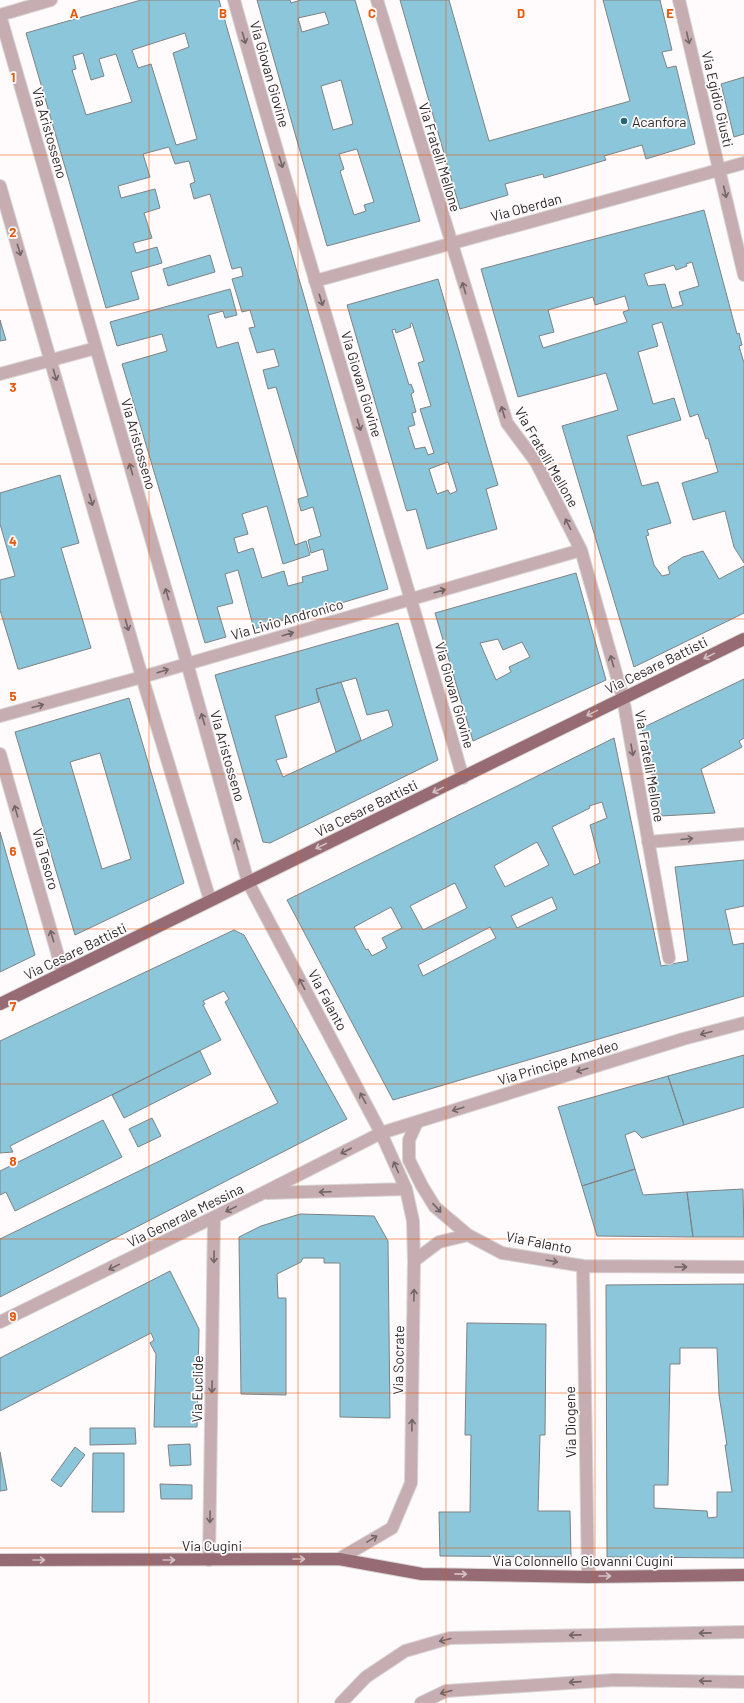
<svg xmlns="http://www.w3.org/2000/svg" width="744" height="1703" font-family="Barlow,sans-serif">
  <rect width="100%" height="100%" fill="#fffafb"/>
  <path fill="#8cc6da" stroke="#7e8284" fill-rule="evenodd" d="M141,0H219L388,589L254,629L238,570L225,574L233,603L217,607L226,637L205,643L122,364L167,351L162,334L117,346L110,322L230,289L237,315L225,318L223,311L208,315L217,348L238,342L295,545L306,541L310,555L283,564L267,506L242,514L248,534L234,538L238,553L253,548L262,578L284,571L288,586L303,582L302,577L328,570L323,549L311,553L308,540L321,536L313,507L301,511L298,499L308,496L276,387L268,389L263,370L279,366L274,349L257,353L249,328L255,327L250,310L242,312L232,279L243,276L241,267L232,269L210,194L194,199L190,184L195,182L189,161L175,164L169,147L143,154L150,177L118,186L121,198L155,189L160,208L144,213L152,238L133,243L136,253L157,247L162,263L131,272L139,299L106,308L26,33ZM185,33L189,47L173,53L197,139L176,145L151,64L138,68L132,50ZM83,53L91,80L104,76L99,59L116,54L132,102L86,115L72,70L76,69L73,56Z
    M257,0H290L291,3L301,0H355L420,221L327,246ZM325,12L329,24L302,32L298,18ZM341,80L353,124L333,130L321,86ZM357,149L374,202L364,205L366,211L354,215L340,171L344,169L339,154Z
    M400,0H449L489,141L630,101L603,0H660L672,50L662,52L667,68L676,66L695,144L646,159L642,145L604,156L606,160L544,178L543,174L505,184L508,195L460,209Z
    M744,77V134L734,137L721,84Z
    M704,210L737,334L739,333L742,345L739,346L744,363V563L734,547L725,511L693,520L682,483L718,472L708,438L706,439L698,414L690,417L662,322L652,325L658,346L638,352L653,404L674,398L681,420L627,436L642,486L658,482L671,523L647,530L649,535L646,536L654,565L662,576L670,574L668,567L683,557L703,551L719,579L744,566V613L634,667L562,426L618,410L606,373L518,397L481,269ZM692,262L699,286L679,292L683,305L672,308L665,284L648,286L644,274L674,265L676,270L687,266L686,264ZM625,296L629,310L623,312L627,322L543,348L539,336L554,332L548,310L593,297L595,305Z
    M210,255L215,272L168,286L163,269Z
    M438,279L498,485L486,489L497,529L427,549L416,509L407,511L406,509L347,305ZM412,323L424,361L418,363L431,406L420,409L434,453L428,455L425,447L415,449L408,427L415,425L412,413L416,412L411,394L414,392L411,384L409,385L392,330L395,329L396,333L411,327L410,324ZM448,462L457,491L450,494L448,490L437,494L429,469Z
    M0,320L6,340L0,341Z
    M60,475L79,543L61,548L91,648L20,669H18L0,610V580L15,576L0,524V493Z
    M576,573L606,680L473,741L435,613ZM498,639L503,650L522,642L530,657L509,667L511,672L496,680L480,643Z
    M398,623L438,760L270,843L263,842L215,675ZM356,678L367,715L388,710L393,726L283,777L276,760L287,757L275,716L319,702L316,689Z
    M744,679V738L739,741L742,747L701,769L715,813L661,816L642,728Z
    M341,682L361,740L336,752L316,689Z
    M129,698L184,883L75,935L15,732ZM100,753L131,859L102,869L70,762Z
    M614,738L661,966L688,961L675,867L744,860V906L725,910L733,945L744,943V996L393,1100L287,900ZM602,802L607,818L590,825L600,863L574,875L552,827L590,808L589,806ZM537,842L549,865L505,887L494,866ZM455,883L467,908L423,930L410,906ZM552,897L557,909L517,928L511,916ZM391,907L402,928L382,938L387,948L372,956L368,949L366,950L354,927ZM490,927L496,938L423,976L418,965Z
    M0,832L35,955L0,972Z
    M234,930L244,935L347,1119L0,1297V1239L278,1103L225,1002L229,999L224,991L203,1001L205,1004L203,1005L221,1040L10,1146L13,1152L0,1153V1041Z
    M200,1051L211,1074L124,1118L112,1095Z
    M744,1055V1107L684,1125L668,1076Z
    M668,1076L684,1125L642,1138L635,1131L625,1135L635,1169L582,1186L558,1107Z
    M152,1118L161,1136L138,1147L129,1129Z
    M103,1120L122,1157L15,1211L6,1192L0,1195V1171Z
    M635,1169L643,1195L687,1192L693,1237L597,1236L582,1186Z
    M743,1189L744,1237H693L687,1192Z
    M300,1214L374,1216L388,1241L390,1418L340,1417V1263H324V1258H303L301,1262L277,1274L278,1298H286V1395L241,1394L239,1237L261,1226Z
    M170,1271L199,1329L197,1427H154L156,1354L150,1343L154,1340L151,1333L0,1411V1358Z
    M744,1284V1558L607,1557L606,1285ZM680,1348H717L719,1395L727,1445H725L732,1492H717V1517L708,1518L707,1511L654,1508V1485H668L670,1364H680Z
    M467,1323L546,1324L545,1435H540L538,1511H570L571,1557L440,1556L439,1512H470L471,1435H465Z
    M90,1428H135L136,1444L90,1445Z
    M190,1444L191,1465L170,1466L168,1445Z
    M75,1447L85,1455L61,1487L51,1480Z
    M0,1452L7,1490L0,1491Z
    M93,1453H124V1512H92Z
    M160,1484L192,1485V1499H161Z"/>
  <g fill="none" stroke-linecap="round" stroke-linejoin="round">
    <g stroke="#d9d5d5" stroke-width="14">
      <path id="minor" d="M234,0C306,260 389,518 463,778
        M377,0L507,423L536,462L581,550L623,698L669,958
        M679,0L744,275
        M0,15L187,663L248,882L381,1133L406,1189L413,1221L414,1261L411,1483L392,1528L339,1559
        M0,15L51,0
        M0,186L142,677L210,900
        M315,281L744,163
        M0,374L96,348
        M0,716L142,677L581,550
        M0,754L63,973
        M648,842L744,834
        M417,1122L409,1140V1160L422,1186L435,1207L468,1235L502,1253L583,1266L744,1267
        M267,1193L406,1189
        M414,1261L439,1242L468,1235
        M583,1266L588,1577
        M0,1322L263,1193L381,1133L683,1039L744,1023
        M209,1560L214,1218
        M341,1703L366,1677L405,1651L450,1638L744,1632
        M421,1703L446,1691L614,1680L744,1682"/>
    </g>
    <g stroke="#d9d5d5" stroke-width="14">
      <path id="major" d="M0,1004L744,639
        M0,1560L339,1559L422,1574L588,1577L744,1575"/>
    </g>
    <use href="#minor" stroke="#c6adb1" stroke-width="12"/>
    <use href="#major" stroke="#966b73" stroke-width="12"/>
  </g>
  <defs><path id="oneway-shaft" d="M-6 0H5M1.5-3L5.5 0L1.5 3" fill="none" stroke-width="1.6" stroke-linecap="round" stroke-linejoin="round"/></defs>
  <g stroke="#716567">
    <use href="#oneway-shaft" transform="translate(244 38) rotate(74)"/>
    <use href="#oneway-shaft" transform="translate(688 38) rotate(77)"/>
    <use href="#oneway-shaft" transform="translate(281 162) rotate(73)"/>
    <use href="#oneway-shaft" transform="translate(725 192) rotate(77)"/>
    <use href="#oneway-shaft" transform="translate(19 250) rotate(74)"/>
    <use href="#oneway-shaft" transform="translate(464 288) rotate(-107)"/>
    <use href="#oneway-shaft" transform="translate(321 300) rotate(73)"/>
    <use href="#oneway-shaft" transform="translate(55 375) rotate(74)"/>
    <use href="#oneway-shaft" transform="translate(503 412) rotate(-107)"/>
    <use href="#oneway-shaft" transform="translate(359 425) rotate(73)"/>
    <use href="#oneway-shaft" transform="translate(131 469) rotate(-106)"/>
    <use href="#oneway-shaft" transform="translate(91 500) rotate(74)"/>
    <use href="#oneway-shaft" transform="translate(568 524) rotate(-117)"/>
    <use href="#oneway-shaft" transform="translate(440 591) rotate(-16)"/>
    <use href="#oneway-shaft" transform="translate(167 594) rotate(-106)"/>
    <use href="#oneway-shaft" transform="translate(127 625) rotate(74)"/>
    <use href="#oneway-shaft" transform="translate(288 634) rotate(-16)"/>
    <use href="#oneway-shaft" transform="translate(612 661) rotate(-106)"/>
    <use href="#oneway-shaft" transform="translate(163 671) rotate(-17)"/>
    <use href="#oneway-shaft" transform="translate(38 706) rotate(-15)"/>
    <use href="#oneway-shaft" transform="translate(203 719) rotate(-106)"/>
    <use href="#oneway-shaft" transform="translate(632 750) rotate(80)"/>
    <use href="#oneway-shaft" transform="translate(16 811) rotate(-106)"/>
    <use href="#oneway-shaft" transform="translate(687 839) rotate(-5)"/>
    <use href="#oneway-shaft" transform="translate(237 844) rotate(-106)"/>
    <use href="#oneway-shaft" transform="translate(52 936) rotate(-106)"/>
    <use href="#oneway-shaft" transform="translate(302 984) rotate(-118)"/>
    <use href="#oneway-shaft" transform="translate(706 1033) rotate(165)"/>
    <use href="#oneway-shaft" transform="translate(582 1070) rotate(163)"/>
    <use href="#oneway-shaft" transform="translate(363 1098) rotate(-118)"/>
    <use href="#oneway-shaft" transform="translate(458 1109) rotate(162)"/>
    <use href="#oneway-shaft" transform="translate(346 1151) rotate(153)"/>
    <use href="#oneway-shaft" transform="translate(396 1167) rotate(-114)"/>
    <use href="#oneway-shaft" transform="translate(325 1192) rotate(178)"/>
    <use href="#oneway-shaft" transform="translate(437 1208) rotate(47)"/>
    <use href="#oneway-shaft" transform="translate(231 1209) rotate(154)"/>
    <use href="#oneway-shaft" transform="translate(214 1257) rotate(91)"/>
    <use href="#oneway-shaft" transform="translate(552 1261) rotate(10)"/>
    <use href="#oneway-shaft" transform="translate(114 1267) rotate(154)"/>
    <use href="#oneway-shaft" transform="translate(681 1267)"/>
    <use href="#oneway-shaft" transform="translate(414 1295) rotate(-89)"/>
    <use href="#oneway-shaft" transform="translate(212 1387) rotate(91)"/>
    <use href="#oneway-shaft" transform="translate(412 1425) rotate(-89)"/>
    <use href="#oneway-shaft" transform="translate(210 1517) rotate(91)"/>
    <use href="#oneway-shaft" transform="translate(372 1539) rotate(-31)"/>
    <use href="#oneway-shaft" transform="translate(705 1633) rotate(179)"/>
    <use href="#oneway-shaft" transform="translate(575 1635) rotate(179)"/>
    <use href="#oneway-shaft" transform="translate(445 1640) rotate(166)"/>
    <use href="#oneway-shaft" transform="translate(705 1681) rotate(-179)"/>
    <use href="#oneway-shaft" transform="translate(575 1682) rotate(176)"/>
    <use href="#oneway-shaft" transform="translate(446 1692) rotate(165)"/>
  </g>
  <g stroke="#d5c1c5">
    <use href="#oneway-shaft" transform="translate(709 656) rotate(154)"/>
    <use href="#oneway-shaft" transform="translate(592 713) rotate(154)"/>
    <use href="#oneway-shaft" transform="translate(438 790) rotate(154)"/>
    <use href="#oneway-shaft" transform="translate(321 846) rotate(154)"/>
    <use href="#oneway-shaft" transform="translate(299 1559)"/>
    <use href="#oneway-shaft" transform="translate(39 1560)"/>
    <use href="#oneway-shaft" transform="translate(169 1560)"/>
    <use href="#oneway-shaft" transform="translate(461 1574) rotate(1)"/>
    <use href="#oneway-shaft" transform="translate(605 1576)"/>
  </g>
  <path fill="none" stroke="#e8590c" stroke-width="1" stroke-opacity="0.55" d="M149,0V1703M298,0V1703M446,0V1703M595,0V1703M0,155H744M0,310H744M0,464H744M0,619H744M0,774H744M0,929H744M0,1084H744M0,1239H744M0,1393H744M0,1548H744"/>
  <circle fill="#25667a" stroke="#fffafb" stroke-width="1.5" cx="624" cy="121" r="4"/>
  <g text-anchor="middle" dominant-baseline="central" stroke-width="3.5" stroke-linejoin="round" paint-order="stroke">
    <g font-size="14" fill="#2c2a2a" stroke="#fffafb">
      <text transform="translate(270 74) rotate(74)">Via Giovan Giovine</text>
      <text transform="translate(718 99) rotate(77)">Via Egidio Giusti</text>
      <text transform="translate(50 133) rotate(74)">Via Aristosseno</text>
      <text transform="translate(440 157) rotate(73)">Via Fratelli Mellone</text>
      <text transform="translate(526 207) rotate(-15)">Via Oberdan</text>
      <text transform="translate(362 384) rotate(73)">Via Giovan Giovine</text>
      <text transform="translate(139 444) rotate(74)">Via Aristosseno</text>
      <text transform="translate(547 457) rotate(60)">Via Fratelli Mellone</text>
      <text transform="translate(287 619) rotate(-16)">Via Livio Andronico</text>
      <text transform="translate(656 665) rotate(-26)">Via Cesare Battisti</text>
      <text transform="translate(455 695) rotate(74)">Via Giovan Giovine</text>
      <text transform="translate(228 756) rotate(74)">Via Aristosseno</text>
      <text transform="translate(650 766) rotate(80)">Via Fratelli Mellone</text>
      <text transform="translate(366 808) rotate(-26)">Via Cesare Battisti</text>
      <text transform="translate(46 859) rotate(74)">Via Tesoro</text>
      <text transform="translate(75 951) rotate(-26)">Via Cesare Battisti</text>
      <text transform="translate(328 1000) rotate(62)">Via Falanto</text>
      <text transform="translate(558 1062) rotate(-17)">Via Principe Amedeo</text>
      <text transform="translate(185 1215) rotate(-26)">Via Generale Messina</text>
      <text transform="translate(539 1242) rotate(11)">Via Falanto</text>
      <text transform="translate(398 1360) rotate(-89)">Via Socrate</text>
      <text transform="translate(197 1389) rotate(-89)">Via Euclide</text>
      <text transform="translate(570 1422) rotate(-91)">Via Diogene</text>
      <text x="212" y="1545">Via Cugini</text>
      <text x="583" y="1560">Via Colonnello Giovanni Cugini</text>
    </g>
    <g font-size="14" fill="#2c2a2a" stroke="#fffafb" text-anchor="start">
      <text x="632" y="121">Acanfora</text>
    </g>
  </g>
  <g font-size="13" text-anchor="middle" font-weight="bold" fill="#e8590c" stroke="#fffafb" stroke-width="3.5" stroke-linejoin="round" paint-order="stroke">
    <text x="74" y="18">A</text>
    <text x="223" y="18">B</text>
    <text x="372" y="18">C</text>
    <text x="521" y="18">D</text>
    <text x="670" y="18">E</text>
    <text x="13" y="82">1</text>
    <text x="13" y="237">2</text>
    <text x="13" y="392">3</text>
    <text x="13" y="546">4</text>
    <text x="13" y="701">5</text>
    <text x="13" y="856">6</text>
    <text x="13" y="1011">7</text>
    <text x="13" y="1166">8</text>
    <text x="13" y="1321">9</text>
  </g>
</svg>
